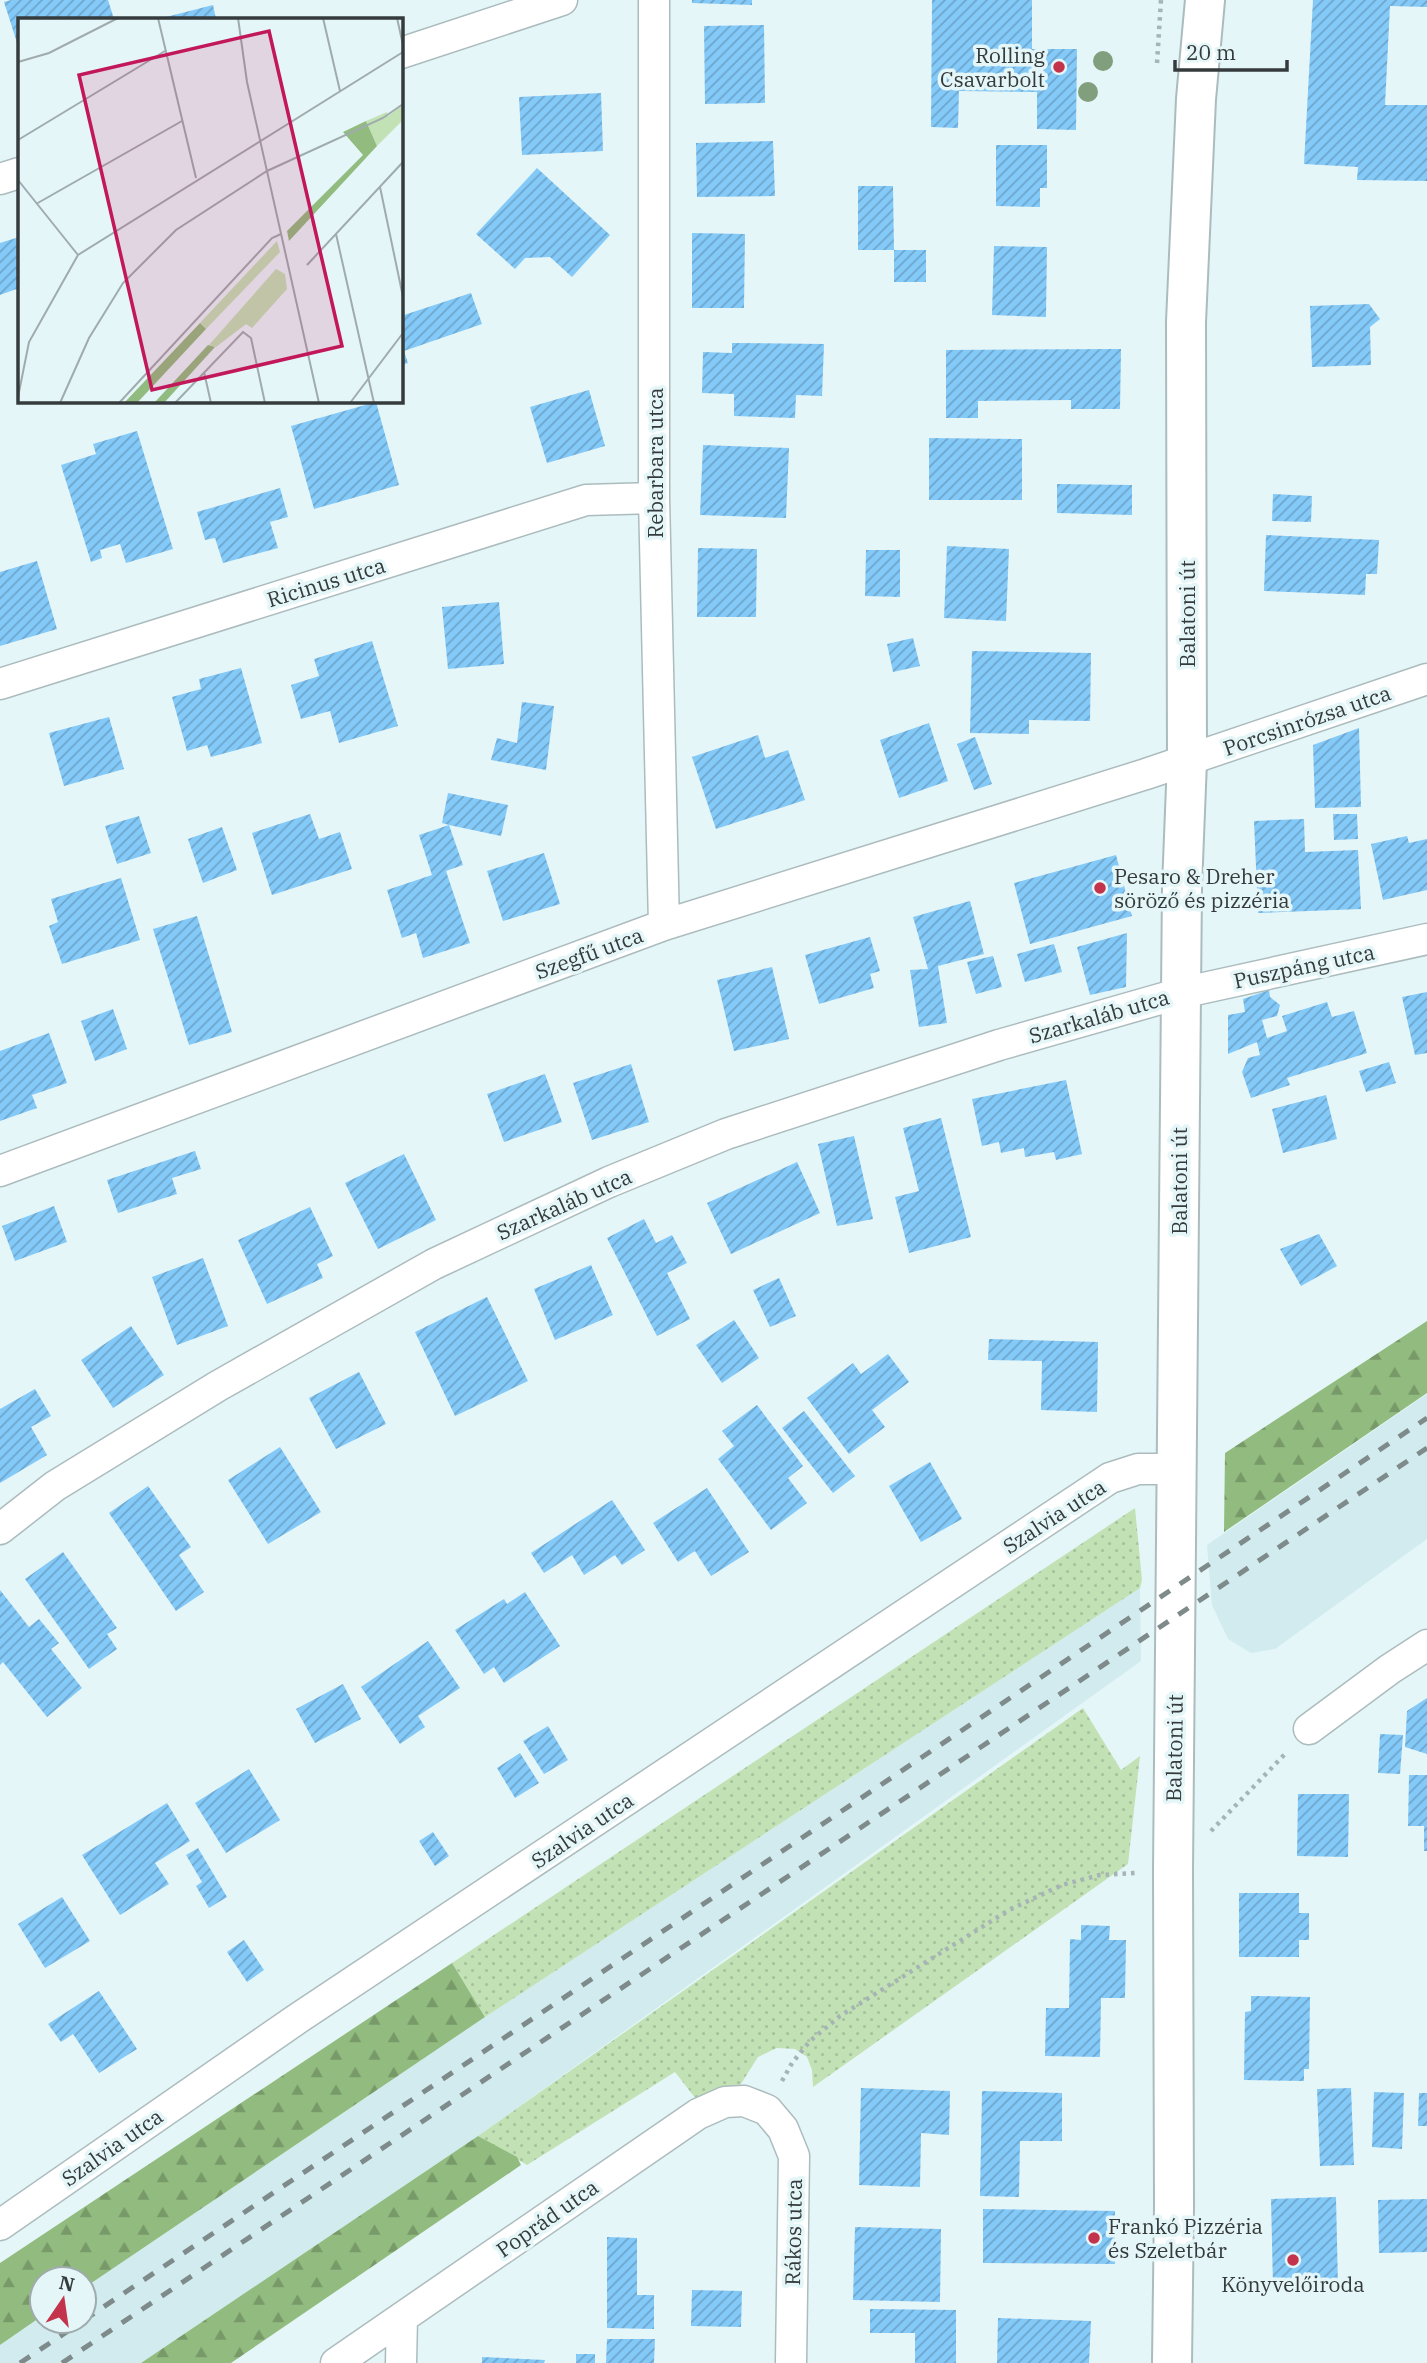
<svg xmlns="http://www.w3.org/2000/svg" width="1427" height="2363" font-family="'IBM Plex Serif',serif">
  <defs>
    <pattern id="grass-dots" width="8" height="8" patternUnits="userSpaceOnUse" patternTransform="scale(1.75)"><rect width="8" height="8" fill="#c2e2b5"/><path d="M2 2h.1M6 6h.1" fill="none" stroke="#a7c39d" stroke-width="1.8" stroke-linecap="round"/></pattern>
    <pattern id="forest-firs" width="22" height="20" patternUnits="userSpaceOnUse" patternTransform="scale(1.75)"><rect width="22" height="20" fill="#92bc7f"/><path d="M5 1l3.5 6h-7zM16 11l3.5 6h-7z" fill="#789a69"/></pattern>
    <pattern id="building-hatch" width="6" height="6" patternUnits="userSpaceOnUse" patternTransform="scale(1.75)"><rect width="6" height="6" fill="#84caf9"/><path d="M-1 1l2-2M0 6l6-6M5 7l2-2" fill="none" stroke="#6da5cb"/></pattern>
  </defs>
  <rect width="100%" height="100%" fill="#e5f6f8"/>
  <path fill="#d1ebee" d="M1427,1394V1539L1275,1649L1251,1653L1228,1639L1212,1605L1207,1545Z
    M1140,1588L1141,1661L478,2136L141,2363H0V2345L42,2316V2321H84V2288L485,2017Z"/>
  <path fill="url(#grass-dots)" d="M1135,1508L1142,1580L1140,1588L485,2017L452,1963Z
    M1083,1708L1121,1770L1140,1756L1128,1864L813,2087L812,2070L807,2057L795,2049L777,2048L758,2057L737,2090L699,2103L675,2072L527,2165L478,2136Z"/>
  <path fill="url(#forest-firs)" d="M1427,1321V1393L1224,1532L1225,1453Z
    M452,1963L485,2017L84,2288V2279H42V2316L0,2345V2263Z
    M478,2136L517,2157L521,2165L231,2363H141Z"/>
  <path fill="url(#building-hatch)" d="M11,0H108L114,19H19V49L4,2Z
    M692,0H752V5L692,3Z
    M932,0H1032V49H1077L1076,130L1037,129V92L959,91L958,128L931,127Z
    M1313,0H1427V7L1390,6L1385,105H1427V181L1357,180L1358,167L1304,164Z
    M213,5L216,19H162V18Z
    M764,25L765,103L705,104L704,26Z
    M601,93L603,151L522,155L519,97Z
    M773,141L775,196L697,197L696,143Z
    M996,145H1047V188H1040V207L996,206Z
    M537,168L610,235L572,277L550,257L525,258L515,269L476,234Z
    M858,186H893L894,250H858Z
    M692,233L745,234L744,308H692Z
    M19,237V288L0,295V243Z
    M994,246L1047,247L1046,317L992,315Z
    M894,250H926V282H894Z
    M471,293L482,324L404,351L408,363L401,365V316Z
    M1369,304L1380,319L1370,327L1371,365L1312,367L1310,306Z
    M732,343L824,344L822,396L796,395L795,418L734,416V394L702,393L703,352L732,353Z
    M1121,349L1120,409H1071V400L978,401V418H946V350Z
    M589,390L605,446L547,463L530,407Z
    M376,402L399,485L314,509L291,426Z
    M137,431L173,549L126,563L120,544L100,550L102,558L91,562L61,465L96,454L93,444Z
    M929,438L1022,439V500H929Z
    M703,445L789,448L786,518L700,515Z
    M1057,484L1132,485V515L1057,513Z
    M280,488L288,517L270,522L278,548L223,563L215,538L205,540L197,512Z
    M1273,494L1312,496L1311,522L1272,521Z
    M1266,535L1379,540L1377,574H1366L1365,595L1264,591Z
    M947,546L1009,549L1006,621L944,618Z
    M698,548L757,549L756,617H697Z
    M866,550H900V597L865,596Z
    M37,561L57,629L0,646V572Z
    M499,602L504,664L448,669L442,607Z
    M913,638L920,666L893,672L887,644Z
    M372,641L398,726L339,743L330,711L301,719L291,685L319,676L314,659Z
    M972,651L1091,653L1090,721L1029,720V734L970,733Z
    M241,668L262,743L211,757L207,745L187,751L172,697L201,689L199,679Z
    M522,702L554,706L546,770L491,760L497,738L517,743Z
    M109,717L124,769L64,786L49,733Z
    M929,723L948,781L899,798L880,740Z
    M1359,728L1361,807L1315,808L1313,745Z
    M758,735L765,758L788,750L805,800L716,829L692,757Z
    M975,737L992,784L974,790L957,744Z
    M448,793L508,805L501,836L449,825L463,865L446,871L470,943L423,958L416,933L402,938L387,890L432,875L419,835L449,825L442,823Z
    M310,814L319,839L340,832L352,869L272,895L252,833Z
    M1333,814H1357L1358,839L1334,840Z
    M139,816L151,853L117,864L105,826Z
    M1304,819L1305,852L1358,850L1361,909L1258,913L1254,821Z
    M222,827L237,870L203,883L188,839Z
    M1407,836L1409,843L1427,839V890L1383,900L1371,844Z
    M544,853L560,904L503,921L487,871Z
    M1116,855L1132,916L1030,944L1014,883Z
    M121,878L140,940L62,964L49,926L58,922L51,899Z
    M970,901L984,954L938,966L947,1023L919,1027L910,970L928,969L913,917Z
    M197,916L232,1032L189,1045L153,929Z
    M1127,933L1126,987L1090,995L1077,947Z
    M870,937L880,971L870,974L874,988L819,1004L805,955Z
    M1054,944L1062,972L1025,982L1017,954Z
    M993,956L1002,987L976,994L967,962Z
    M772,967L789,1039L734,1051L717,980Z
    M1269,990L1270,997L1280,1005L1277,1016L1262,1020L1267,1038L1287,1031L1282,1016L1327,1002L1332,1017L1354,1011L1367,1053L1287,1078L1290,1085L1251,1098L1242,1072L1248,1058L1260,1055L1257,1042L1228,1054V1015L1245,1012L1243,999Z
    M1427,992V1053L1415,1055L1402,997Z
    M113,1009L127,1049L95,1061L81,1021Z
    M49,1033L67,1083L32,1095L37,1108L0,1121V1051Z
    M1389,1062L1396,1083L1366,1092L1359,1071Z
    M631,1064L649,1122L592,1140L573,1083Z
    M545,1074L562,1122L504,1142L487,1094Z
    M1066,1080L1082,1154L1056,1160L1054,1152L1025,1157L1024,1148L1001,1153L999,1142L982,1146L972,1099Z
    M1326,1095L1337,1139L1283,1153L1272,1109Z
    M941,1118L971,1237L909,1253L895,1197L919,1191L903,1128Z
    M854,1136L873,1219L837,1226L818,1144Z
    M195,1151L201,1169L172,1178L177,1194L118,1213L107,1180Z
    M404,1154L436,1220L378,1249L345,1183Z
    M797,1162L820,1213L731,1254L707,1203Z
    M54,1206L67,1242L15,1261L2,1226Z
    M310,1207L333,1256L317,1264L323,1278L267,1304L238,1240Z
    M644,1219L656,1243L672,1235L687,1263L667,1273L690,1319L657,1336L607,1238Z
    M1319,1234L1337,1266L1301,1286L1280,1249Z
    M203,1258L228,1326L177,1345L152,1277Z
    M591,1265L613,1315L555,1340L534,1289Z
    M779,1278L796,1316L770,1327L753,1290Z
    M487,1297L528,1381L455,1416L415,1332Z
    M734,1320L759,1358L722,1383L696,1345Z
    M131,1326L164,1375L113,1408L81,1360Z
    M989,1339L1098,1342L1097,1412L1041,1410L1042,1361L988,1360Z
    M888,1354L909,1382L872,1410L885,1427L849,1454L807,1398L853,1363L861,1374Z
    M359,1372L386,1424L336,1449L309,1398Z
    M35,1389L51,1416L31,1427L47,1455L0,1483V1409Z
    M757,1405L803,1466L788,1478L807,1503L771,1530L718,1459L734,1446L722,1431Z
    M804,1411L855,1476L833,1493L782,1428Z
    M280,1447L321,1512L268,1544L228,1480Z
    M930,1462L962,1519L921,1542L889,1486Z
    M148,1486L191,1547L179,1555L204,1592L176,1611L109,1513Z
    M707,1488L749,1552L711,1576L695,1551L678,1562L653,1523Z
    M612,1500L645,1550L622,1565L615,1555L584,1575L572,1555L544,1573L531,1553Z
    M63,1552L117,1628L107,1634L117,1649L89,1669L25,1579Z
    M0,1590L29,1627L39,1619L59,1643L51,1649L82,1688L47,1717L3,1662L0,1665Z
    M525,1592L560,1646L504,1683L494,1667L484,1674L455,1630L504,1599L507,1604Z
    M428,1641L460,1688L418,1716L425,1727L400,1744L361,1687Z
    M343,1684L361,1719L315,1743L296,1709Z
    M1427,1698V1754L1405,1747L1407,1711Z
    M548,1726L568,1760L544,1774L523,1741Z
    M1380,1734L1403,1735L1400,1774L1378,1773Z
    M520,1753L539,1783L515,1798L497,1768Z
    M249,1769L280,1820L226,1853L195,1803Z
    M1409,1775H1427V1851H1424V1826H1408Z
    M1298,1794H1349L1348,1857L1297,1856Z
    M167,1803L190,1841L155,1863L169,1884L120,1915L82,1855Z
    M433,1832L449,1856L435,1866L419,1841Z
    M198,1848L227,1897L209,1908L196,1886L202,1882L186,1855Z
    M1239,1893H1299V1913H1309V1940H1299V1957H1239Z
    M62,1897L90,1941L45,1968L18,1924Z
    M1081,1925L1110,1926L1109,1940H1126L1125,1998H1101L1100,2057L1045,2056L1046,2008H1069L1070,1939L1081,1940Z
    M244,1940L264,1970L247,1982L227,1952Z
    M99,1991L137,2049L99,2073L73,2034L61,2042L48,2024Z
    M1251,1996L1310,1997L1309,2069H1304V2081L1244,2080L1245,2012L1251,2011Z
    M861,2088L950,2091L949,2135L921,2133L920,2187L859,2185Z
    M1351,2088L1354,2165L1320,2166L1317,2089Z
    M982,2091L1062,2093V2141H1020L1019,2197L980,2196Z
    M1374,2092L1404,2093L1402,2149L1372,2147Z
    M1419,2093H1427V2126H1418Z
    M1336,2197L1338,2286L1273,2287L1271,2199Z
    M1427,2199V2252L1379,2253L1378,2200Z
    M983,2209L1115,2211V2264L983,2263Z
    M855,2227L941,2229L940,2302L853,2300Z
    M607,2237L637,2238V2295H654V2329L607,2328Z
    M692,2290L742,2291L741,2327L691,2326Z
    M870,2309L956,2310V2363H915V2333H870Z
    M998,2318L1091,2321L1089,2363H997Z
    M607,2339H655L654,2363H606Z
    M576,2354H595V2363H576Z
    M482,2357L545,2360L544,2363H482Z"/>
  <g fill="none" stroke-linecap="round" stroke-linejoin="round">
    <g stroke="#acbcbe" stroke-width="33">
      <path id="street" d="M654,0V498L664,925
        M401,53L562,0
        M0,179L19,173
        M0,684L586,500L654,498
        M0,1171L664,925L1146,774L1427,679
        M0,1529L55,1486L218,1386L434,1264L609,1182L726,1134L999,1045L1181,993L1427,939
        M1309,1729L1390,1669L1427,1645
        M0,2225L297,2019L1110,1478L1138,1469H1177
        M336,2363L698,2114L725,2102L744,2101L767,2110L783,2129L794,2156L791,2363
        M401,2363L402,2318"/>
    </g>
    <g stroke="#acbcbe" stroke-width="42">
      <path id="primary" d="M1172,2363L1174,2206L1173,1871L1181,993L1182,887L1187,761L1186,322L1196,99L1205,0"/>
    </g>
    <path stroke="#a6b4b5" stroke-width="4.5" stroke-dasharray="3.5 5" stroke-linecap="butt" d="M1157,63L1161,0
      M1211,1831L1285,1754
      M782,2081L792,2063L810,2041L840,2016L1009,1910L1062,1885L1100,1875L1136,1873"/>
    <use href="#street" stroke="#fff" stroke-width="30"/>
    <use href="#primary" stroke="#fff" stroke-width="38"/>
    <path stroke="#7f8a8b" stroke-width="5" stroke-dasharray="12 12" stroke-linecap="butt" d="M84,2320L1427,1418
      M20,2363L83,2321
      M62,2363L1427,1448"/>
  </g>
  <g fill="#819f7d">
    <circle cx="1103" cy="61" r="10"/>
    <circle cx="1088" cy="92" r="10"/>
  </g>
  <g fill="#c3334c" stroke="#e5f6f8" stroke-width="2.5">
    <circle cx="1059" cy="67" r="7"/>
    <circle cx="1100" cy="888" r="7"/>
    <circle cx="1094" cy="2238" r="7"/>
    <circle cx="1293" cy="2260" r="7"/>
  </g>
  <g text-anchor="middle" dominant-baseline="central" stroke-width="7" stroke-linejoin="round" paint-order="stroke">
    <g font-size="21" fill="#353b3c" stroke="#e5f6f8" text-anchor="start">
      <text x="1045" y="55" text-anchor="end">Rolling<tspan x="1045" dy="24">Csavarbolt</tspan></text>
      <text x="1114" y="876">Pesaro &amp; Dreher<tspan x="1114" dy="24">söröző és pizzéria</tspan></text>
      <text x="1108" y="2226">Frankó Pizzéria<tspan x="1108" dy="24">és Szeletbár</tspan></text>
      <text x="1293" y="2284" text-anchor="middle">Könyvelőiroda</text>
    </g>
    <g font-size="21" fill="#353b3c" stroke="#e5f6f8">
      <text transform="translate(655 463) rotate(-90)">Rebarbara utca</text>
      <text transform="translate(326 582) rotate(-17)">Ricinus utca</text>
      <text transform="translate(1187 614) rotate(-90)">Balatoni út</text>
      <text transform="translate(1307 720) rotate(-19)">Porcsinrózsa utca</text>
      <text transform="translate(589 953) rotate(-20)">Szegfű utca</text>
      <text transform="translate(1304 966) rotate(-12)">Puszpáng utca</text>
      <text transform="translate(1099 1016) rotate(-16)">Szarkaláb utca</text>
      <text transform="translate(1179 1181) rotate(-90)">Balatoni út</text>
      <text transform="translate(564 1204) rotate(-24)">Szarkaláb utca</text>
      <text transform="translate(1054 1516) rotate(-33)">Szalvia utca</text>
      <text transform="translate(1174 1748) rotate(-89)">Balatoni út</text>
      <text transform="translate(582 1830) rotate(-34)">Szalvia utca</text>
      <text transform="translate(112 2147) rotate(-35)">Szalvia utca</text>
      <text transform="translate(547 2218) rotate(-35)">Poprád utca</text>
      <text transform="translate(793 2232) rotate(-89)">Rákos utca</text>
    </g>
  </g>
  <g transform="translate(18 18)">
    <rect width="385" height="385" fill="#e5f6f8"/>
    <path d="M385,87V102L359,128L348,103L369,94L370,98ZM259,223L262,234L188,311L182,305ZM258,251L267,256L269,271L234,310L228,306L198,329L191,327Z" fill="#c2e2b5"/>
    <path d="M348,103L359,128L271,223L269,213L345,137L325,114ZM182,305L188,311L119,385H106ZM190,327L197,329L146,385H136Z" fill="#92bc7f"/>
    <path fill="none" stroke="#9fabad" stroke-width="2" d="M140,0L178,160M220,0L229,64L301,385M305,0L322,73M379,0L385,27M0,44L31,35L100,0M0,122L147,33M0,162L60,237M362,169L385,279M18,186L164,103M318,216L356,385M289,247L385,144M186,354L193,385M0,379L11,324L60,237L385,34M42,385L71,320L105,265L158,212L249,153L365,100L385,86M101,385L254,220L263,216M157,385L225,314L233,320L247,385M332,385L385,315"/>
    <path fill="#c2185b" fill-opacity="0.15" stroke="#c2185b" stroke-width="3.5" d="M251,13L324,328L134,372L61,57Z"/>
    <rect width="385" height="385" fill="none" stroke="#353b3c" stroke-width="3.5"/>
  </g>
  <g transform="translate(63 2300) rotate(13)"><circle r="33" fill="#e5f6f8" stroke="#9fabad" stroke-width="2"/>
  <path d="M0-5L12 26L0 18L-12 26Z" fill="#c3334c"/>
  <text y="-10" font-size="19" font-weight="bold" text-anchor="middle" fill="#353b3c">N</text>
  </g>
  <path d="M1175 60v10h112v-10" fill="none" stroke="#353b3c" stroke-width="3.5"/>
  <text x="1186" y="60" font-size="21" fill="#353b3c" stroke="#e5f6f8" stroke-width="5" paint-order="stroke">20 m</text>
</svg>
